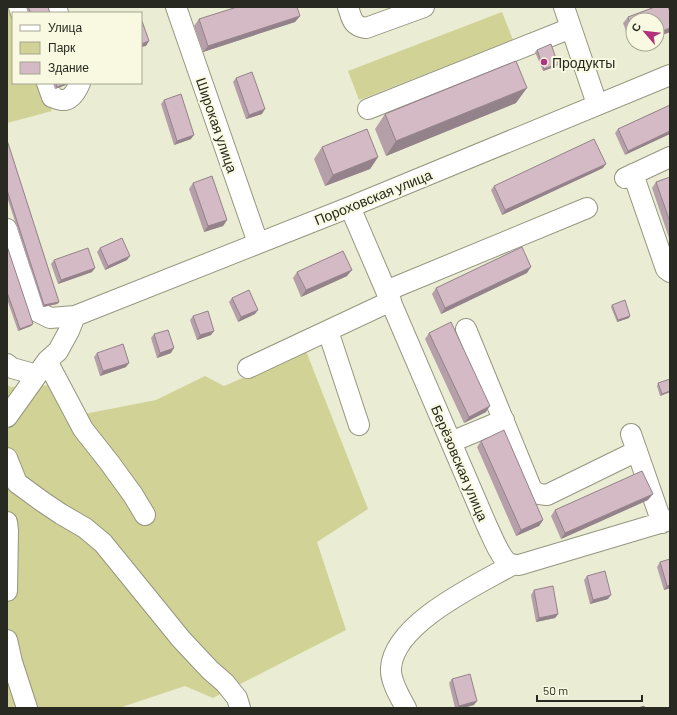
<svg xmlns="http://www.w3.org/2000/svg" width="677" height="715" font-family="Barlow,sans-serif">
  <rect width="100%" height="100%" fill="#eaecd3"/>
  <path fill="#d1d396" d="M7,7H13V83H41L52,111L7,123Z
    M502,12L513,40L359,100L348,71Z
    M306,351L368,509L317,542L346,630L213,698L185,686L119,708H7V385L11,387L50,385L69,417L156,400L205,376L224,386Z"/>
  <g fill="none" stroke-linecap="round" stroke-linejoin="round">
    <g stroke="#95967f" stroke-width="22">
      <path id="minor" d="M19,7L21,13
        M56,7L58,13
        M176,7L258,243
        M348,7C352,19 352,26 366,28L424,7
        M564,7L597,104
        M47,83L52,97C55,98 59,100 62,100C71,101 77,90 80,83
        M368,109L571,28
        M633,174L666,269L670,272
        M625,178L670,157
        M350,207L487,526C492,536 499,555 507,562C511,565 515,565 519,565L670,520
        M7,229L21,272L38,312L50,318L75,316L350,207L670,75
        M386,291L587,208
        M466,329L532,490L539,494L547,495L637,451
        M328,331L359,425
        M47,361L83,429L109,462L133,495L145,515
        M7,364L12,368L37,375
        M248,368L391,301
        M7,417L47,361L58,351L69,331L75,316
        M631,434L662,523
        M451,442L504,420
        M7,458L17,483L43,502L61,514L85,528L103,543L181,639L210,670L225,683L237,698L240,708
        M7,522L8,531L7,591
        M7,640L12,662L27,708
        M406,708C400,697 390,681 391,668C394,623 477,585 512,565"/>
    </g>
    <use href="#minor" stroke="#fff" stroke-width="20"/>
  </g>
  <path fill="#b5a0a9" d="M26,7H48L50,13H28Z
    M655,7H668L670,12V32L657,37V20H633V44H639L632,47L623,23L628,17Z
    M300,16L295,22L203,52L194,26L199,19Z
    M537,50L558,64L557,66L543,71L535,52Z
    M236,78L262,114L246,119L233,82Z
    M53,83H71L55,89Z
    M164,100L191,139L174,145L161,104Z
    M516,103L386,156L375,129L385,114Z
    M670,105L625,155L615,133L618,129Z
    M7,140L59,302L57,304L43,307L7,197Z
    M322,147L378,157L370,169L325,186L314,159Z
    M603,168L502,215L491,190L494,186Z
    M670,177V241L652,188L656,182Z
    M193,183L227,220L223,226L204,232L189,189Z
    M7,246L31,326L18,331L7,299Z
    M100,248L127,260L105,270L97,252Z
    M54,260L92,272L58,284L51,264Z
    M297,272L347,276L301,297L293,278Z
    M527,273L441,314L432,294L436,288Z
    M232,298L255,314L238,322L229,302Z
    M612,305L629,318L617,322L611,307Z
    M193,316L211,335L197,340L190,320Z
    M429,333L486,412L464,423L425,339Z
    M154,334L171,353L157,358L151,338Z
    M97,353L126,367L100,376L94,357Z
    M670,379V392L660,396L657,386L658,383Z
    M481,441L543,520L539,526L516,536L477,447Z
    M648,500L561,539L551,516L555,510Z
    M660,562L670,588L664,590L657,567Z
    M587,576L608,599L590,604L584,580Z
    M534,590L558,614L555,618L536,622L531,595Z
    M452,679L474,705L463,708H455L449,683Z"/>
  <path fill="#94828a" d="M300,16L295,22L203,52L208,46Z
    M670,28V32L657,37V33Z
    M149,41L146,46L141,47V44Z
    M634,44H639L632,47Z
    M558,64L557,66L543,71L544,69Z
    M67,83H71L55,89L57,87Z
    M527,88L516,103L386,156L396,141Z
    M265,109L262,114L246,119L249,115Z
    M670,131V134L625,155L628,151Z
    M194,135L191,139L174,145L177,141Z
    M378,157L370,169L325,186L333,175Z
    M606,164L603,168L502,215L505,210Z
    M227,220L223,226L204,232L208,226Z
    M130,256L127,260L105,270L108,266Z
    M531,267L527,273L441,314L445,308Z
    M95,268L92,272L58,284L61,280Z
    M352,270L347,276L301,297L306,290Z
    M59,302L57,304L43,307L44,305Z
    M258,310L255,314L238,322L241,317Z
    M630,316L629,318L617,322L618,320Z
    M33,324L31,326L18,331L20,329Z
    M214,331L211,335L197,340L200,335Z
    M174,348L171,353L157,358L160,353Z
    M129,363L126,367L100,376L103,371Z
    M670,391V392L660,396L662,394Z
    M490,406L486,412L464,423L469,417Z
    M653,494L648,500L561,539L565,533Z
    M543,520L539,526L516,536L521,530Z
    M670,585V588L664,590L667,586Z
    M611,595L608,599L590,604L593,600Z
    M558,614L555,618L536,622L539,618Z
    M477,701L474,705L463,708H457L459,706Z"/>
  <path fill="#d3bac5" stroke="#94828a" d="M28,7H48L50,13H31Z
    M237,7H297L300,16L208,46L199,19Z
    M655,7H668L670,12V28L657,33V20H633V31L628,17Z
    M141,21H142L149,41L141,44Z
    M551,44L558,64L544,69L537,50Z
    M516,61L527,88L396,141L385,114Z
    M252,72L265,109L249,115L236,78Z
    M56,83H67L57,87Z
    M181,94L194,135L177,141L164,100Z
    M670,105V131L628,151L618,129Z
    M367,129L378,157L333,175L322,147Z
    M594,139L606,164L505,210L494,186Z
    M7,140L59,302L44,305L7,190Z
    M212,176L227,220L208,226L193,183Z
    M670,177V222L656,182Z
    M122,238L130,256L108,266L100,248Z
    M7,246L33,324L20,329L7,292Z
    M522,247L531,267L445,308L436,288Z
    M88,248L95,268L61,280L54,260Z
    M343,251L352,270L306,290L297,272Z
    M249,290L258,310L241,317L232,298Z
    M625,300L630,316L618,320L612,305Z
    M208,311L214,331L200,335L193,316Z
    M451,322L490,406L469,417L429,333Z
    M168,330L174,348L160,353L154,334Z
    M123,344L129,363L103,371L97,353Z
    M670,379V391L662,394L658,383Z
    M504,430L543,520L521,530L481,441Z
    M642,471L653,494L565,533L555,510Z
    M670,559V585L667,586L660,562Z
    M605,571L611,595L593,600L587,576Z
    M553,586L558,614L539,618L534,590Z
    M470,674L477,701L459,706L452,679Z
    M644,706L645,708H638Z"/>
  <circle fill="#b1317d" stroke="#f8f9e0" stroke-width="1.5" cx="544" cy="62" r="4"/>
  <g text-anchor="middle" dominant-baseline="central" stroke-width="4" stroke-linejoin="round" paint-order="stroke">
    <g font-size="14" fill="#282920" stroke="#f8f9e0" text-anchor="start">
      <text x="552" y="62">Продукты</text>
    </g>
    <g font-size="14" fill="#282920" stroke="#f8f9e0">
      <text transform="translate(217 125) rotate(71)">Широкая улица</text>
      <text transform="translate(373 197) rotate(-22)">Пороховская улица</text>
      <text transform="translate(460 463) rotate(67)">Берёзовская улица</text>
    </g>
  </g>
  <rect width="677" height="715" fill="none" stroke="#282920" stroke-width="16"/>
  <rect x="12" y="12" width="130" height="72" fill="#f8f9e0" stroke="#a5a693"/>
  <rect x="20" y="25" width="20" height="6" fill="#ffffff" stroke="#a5a693"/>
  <text x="48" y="32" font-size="12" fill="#282920">Улица</text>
  <rect x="20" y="42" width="20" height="12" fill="#d1d396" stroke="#a5a693"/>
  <text x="48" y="52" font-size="12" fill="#282920">Парк</text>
  <rect x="20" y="62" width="20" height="12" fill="#d3bac5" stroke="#a5a693"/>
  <text x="48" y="72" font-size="12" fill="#282920">Здание</text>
  <g transform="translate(645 32) rotate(298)"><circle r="19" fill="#f8f9e0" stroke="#a5a693"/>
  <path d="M0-3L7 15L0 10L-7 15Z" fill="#b1317d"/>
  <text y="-6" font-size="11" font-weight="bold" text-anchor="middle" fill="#282920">С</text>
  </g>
  <path d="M537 695v6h105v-6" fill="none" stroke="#282920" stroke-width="2"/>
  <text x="543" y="695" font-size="12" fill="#282920" stroke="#f8f9e0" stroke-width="3" paint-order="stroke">50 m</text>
</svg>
